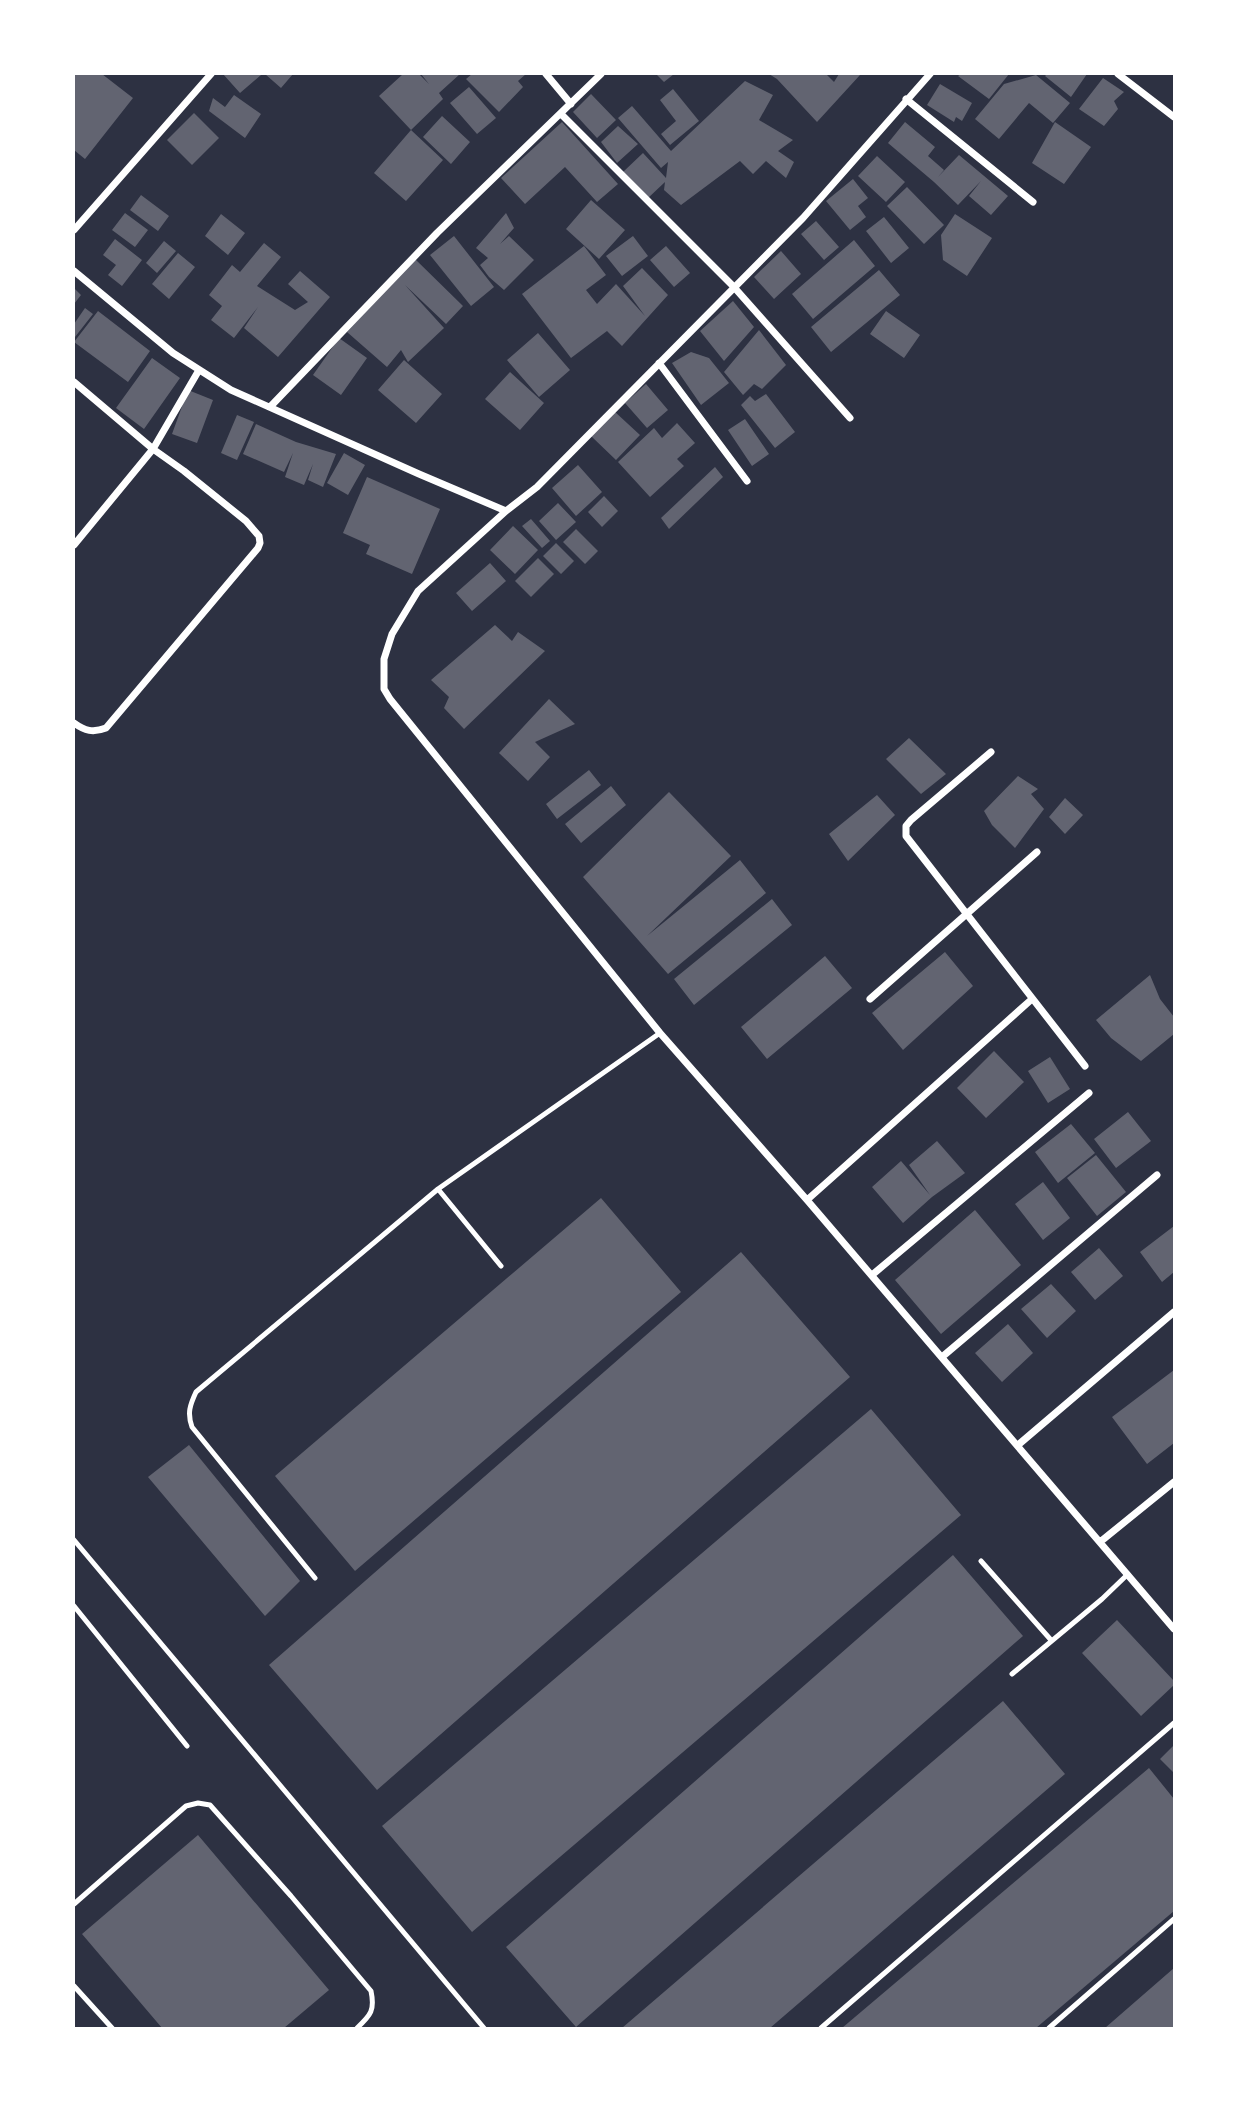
<svg xmlns="http://www.w3.org/2000/svg" width="1248" height="2102" font-family="Bitter,serif">
  <rect width="100%" height="100%" fill="#2d3142"/>
  <path fill="#626471" d="M74,74H102L133,98L85,159L74,150Z
    M223,74H259L261,75L240,93Z
    M265,74H293L281,88Z
    M403,74H419L429,84L421,74H460L439,93L443,99L411,130L379,96Z
    M472,74H526L518,81L523,87L499,112L466,79Z
    M656,74H674L664,82Z
    M769,74H826L834,82L839,74H858L860,75L817,122L777,79Z
    M961,74H1009L989,99L958,76Z
    M1047,74H1087L1071,97L1045,76Z
    M1036,75L1070,103L1053,123L1029,103L999,139L975,119L1004,84Z
    M1103,78L1124,92L1114,101L1118,109L1104,126L1079,109Z
    M745,81L773,95L759,120L793,140L778,151L794,162L786,178L766,161L753,174L740,161L681,205L664,190L665,182L647,199L623,172L643,153L666,178L668,162L661,168L618,118L632,106L671,151Z
    M940,84L972,103L962,121L956,117L954,122L927,105Z
    M469,87L496,118L477,134L450,103Z
    M673,89L699,121L670,145L661,134L676,121L660,100Z
    M591,94L616,120L597,138L573,112Z
    M234,95L261,114L245,138L209,111L213,98L225,107Z
    M194,113L219,138L192,165L167,140Z
    M442,116L470,142L451,164L423,137Z
    M562,122L618,184L597,202L565,167L525,204L501,178Z
    M905,122L935,147L928,156L944,170L938,177L959,155L1008,196L991,215L969,196L981,181L958,205L934,182L888,143Z
    M1055,122L1091,147L1064,184L1032,163Z
    M618,126L638,144L617,163L601,142Z
    M411,130L443,160L406,201L374,173Z
    M877,156L905,182L886,202L858,176Z
    M853,179L868,198L858,206L866,217L850,230L826,201Z
    M907,187L944,225L924,244L887,206Z
    M141,195L169,216L158,231L130,210Z
    M591,200L625,230L599,259L566,229Z
    M125,213L148,230L135,247L112,230Z
    M506,213L514,228L500,244L509,236L534,260L504,290L489,277L480,265L488,258L476,248Z
    M221,214L245,233L228,255L205,236Z
    M955,214L992,238L967,276L943,260L941,235Z
    M884,217L909,248L891,263L866,231Z
    M816,221L839,247L824,260L801,234Z
    M454,236L494,287L471,306L430,255Z
    M633,236L648,256L622,276L606,256Z
    M115,239L142,260L122,286L108,275L116,265L103,255Z
    M854,240L875,266L813,319L792,294Z
    M164,241L176,251L157,273L146,263Z
    M264,243L281,257L257,286L295,310L308,302L288,284L300,271L330,297L278,357L244,328L258,307L234,338L211,320L222,306L209,295L232,265L240,272Z
    M584,246L606,275L586,290L597,304L616,284L645,316L623,286L642,268L668,295L622,346L607,331L571,358L522,294Z
    M666,246L690,273L674,287L650,260Z
    M781,251L801,274L774,299L754,277Z
    M178,253L195,267L169,299L152,284Z
    M415,259L463,306L446,324L405,285L444,328L408,362L401,350L387,367L347,332Z
    M879,270L900,295L831,352L811,327Z
    M74,288L81,295L74,304Z
    M733,301L754,327L724,361L700,331Z
    M85,308L93,314L75,337L74,335V324Z
    M98,311L150,351L128,382L74,342Z
    M886,311L920,335L904,358L870,334Z
    M759,330L786,365L762,389L754,384L743,395L724,372Z
    M538,333L570,370L539,397L507,360Z
    M339,338L367,358L341,395L313,375Z
    M691,352L709,358L729,383L701,405L672,363Z
    M152,358L180,378L144,429L116,408Z
    M404,360L442,394L416,423L378,390Z
    M510,372L544,403L520,430L485,399Z
    M646,384L668,410L647,428L625,403Z
    M188,390L213,400L197,443L172,434Z
    M766,394L795,432L775,448L741,405L750,396L755,401Z
    M614,411L640,435L616,460L591,436Z
    M237,415L254,422L237,460L221,453Z
    M745,419L769,454L752,466L728,430Z
    M677,423L695,443L677,459L684,466L650,497L618,462L654,428L662,438Z
    M256,424L296,442L336,454L323,487L308,480L313,464L304,485L285,477L293,453L284,472L243,454Z
    M344,453L365,465L348,495L327,483Z
    M578,465L602,492L576,516L552,488Z
    M715,467L723,477L669,529L661,518Z
    M367,477L440,509L412,574L366,554L370,545L343,533Z
    M604,496L618,511L602,527L588,512Z
    M558,503L576,522L556,540L539,521Z
    M531,519L550,541L542,548L522,526Z
    M513,526L538,550L515,574L490,550Z
    M576,529L598,551L585,564L563,542Z
    M556,543L574,561L561,574L543,556Z
    M538,558L554,574L531,597L515,581Z
    M490,563L506,581L472,611L456,593Z
    M495,625L512,641L518,632L545,651L464,729L444,708L449,697L431,680Z
    M549,699L575,724L535,742L550,757L528,781L499,753Z
    M909,738L946,774L921,794L886,759Z
    M589,770L601,785L557,819L546,804Z
    M1018,776L1038,789L1031,794L1044,809L1015,848L992,825L984,811Z
    M611,786L626,805L581,843L565,824Z
    M669,792L731,856L647,936L740,860L766,893L668,974L583,877Z
    M877,795L895,815L848,861L829,834Z
    M1065,798L1083,815L1065,834L1049,817Z
    M772,899L792,925L694,1005L674,979Z
    M945,952L973,986L903,1050L872,1013Z
    M825,956L852,988L767,1059L741,1027Z
    M1150,975L1160,999L1174,1017V1034L1141,1061L1111,1038L1096,1020Z
    M994,1051L1024,1082L986,1118L957,1088Z
    M1050,1057L1070,1089L1048,1103L1028,1071Z
    M1128,1112L1151,1141L1116,1168L1094,1139Z
    M1071,1124L1095,1153L1058,1183L1035,1152Z
    M937,1141L965,1173L932,1197L903,1223L872,1187L901,1161L930,1195L909,1165Z
    M1096,1155L1126,1192L1097,1216L1067,1178Z
    M1043,1182L1070,1218L1043,1240L1015,1204Z
    M601,1198L681,1292L355,1571L275,1476Z
    M975,1210L1021,1265L941,1334L895,1280Z
    M1174,1226V1272L1162,1282L1140,1252Z
    M1099,1248L1123,1276L1095,1300L1071,1272Z
    M741,1252L850,1377L377,1790L269,1665Z
    M1051,1284L1076,1311L1047,1338L1021,1309Z
    M1008,1324L1033,1353L1002,1382L975,1353Z
    M1174,1370V1443L1147,1464L1112,1417Z
    M871,1409L961,1515L472,1932L382,1826Z
    M189,1445L300,1581L265,1616L148,1477Z
    M953,1555L1023,1636L576,2027L506,1947Z
    M1117,1620L1174,1681V1685L1141,1716L1082,1653Z
    M1003,1701L1065,1774L770,2028H622Z
    M1174,1745V1773L1160,1759Z
    M1149,1768L1174,1799V1911L1036,2028H842Z
    M198,1835L329,1990L284,2028H162L82,1934Z
    M1174,1968V2028H1105Z"/>
  <g fill="none" stroke-linecap="round" stroke-linejoin="round">
    <path stroke="#fff" stroke-width="5" d="M438,1189L501,1266
      M74,1540L484,2028
      M981,1561L1051,1640
      M315,1578L192,1427C187,1413 190,1405 196,1392L438,1189L660,1033
      M74,1606L187,1746
      M1012,1674L1102,1599L1128,1574
      M74,1904L186,1806L198,1803L210,1805L291,1896L371,1991C375,2010 371,2015 357,2028
      M74,1986L112,2028
      M821,2028L1174,1723
      M1049,2028L1174,1919"/>
    <path stroke="#fff" stroke-width="7" d="M546,74L571,104
      M1118,74L1174,117
      M906,99L1033,202
      M561,114L733,286L850,418
      M74,230L211,74
      M74,271L173,353L231,390L419,474L506,511L418,591L392,634L384,659V689L390,699L660,1033L807,1200L1174,1629
      M659,363L747,481
      M74,382L153,449L184,471L246,521L259,536L260,543L258,548L106,728C93,733 85,731 74,723
      M270,407L437,233L601,74
      M506,511L537,487L803,218L930,74
      M74,545L153,449L199,370
      M991,752L911,820L906,826V836L1085,1066
      M870,999L1037,852
      M807,1200L1032,999
      M872,1275L1089,1093
      M942,1357L1157,1175
      M1018,1445L1174,1312
      M1100,1542L1174,1482"/>
  </g>
  <rect width="1248" height="2102" fill="none" stroke="#ffffff" stroke-width="150"/>
</svg>
